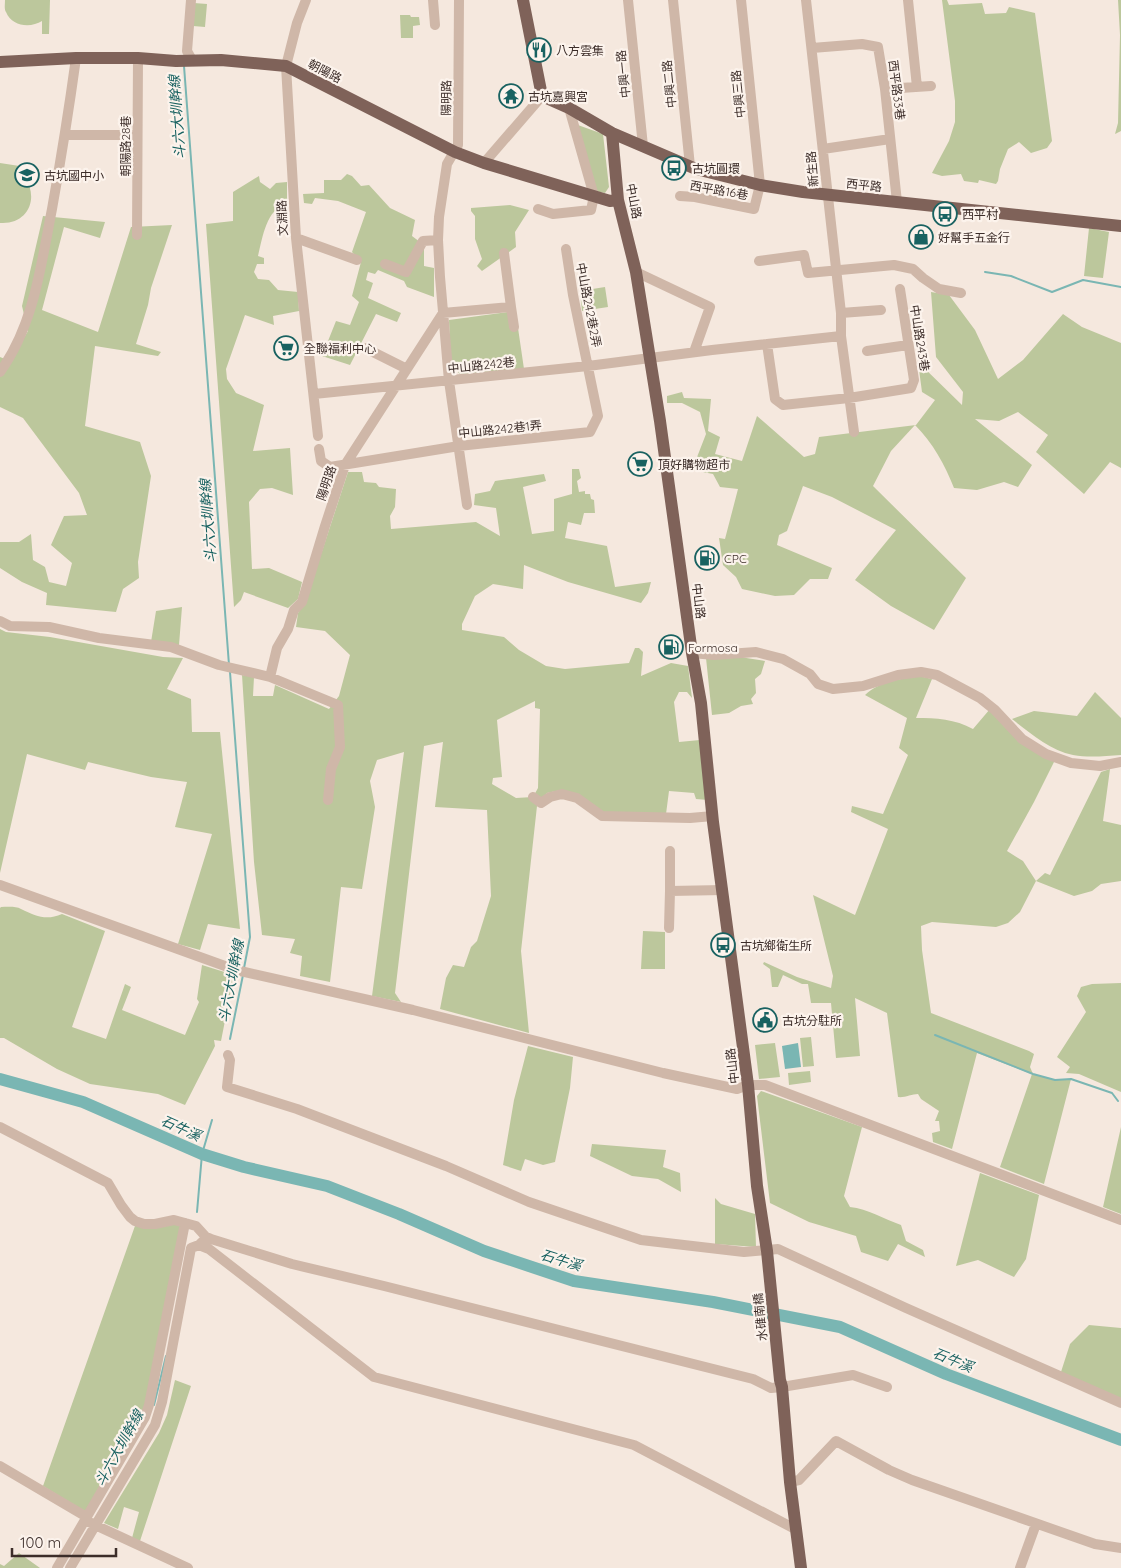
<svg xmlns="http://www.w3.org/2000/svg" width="1121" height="1568" font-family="Quicksand,'Noto Sans TC',sans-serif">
  <rect width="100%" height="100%" fill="#f5e8de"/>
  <path fill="#bcc79c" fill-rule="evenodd" d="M5,0H50L49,34H42V21C31,28 12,27 6,12C4,9 5,4 5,0Z
    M942,0H947L949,5L982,3L985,14L1006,13L1009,7L1035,13L1052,141L1047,148L1031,153L1019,142L1008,149L1000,169L998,181L996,184L979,180L978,183L964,181L961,174L942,176L932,173L949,141L955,122V101Z
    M1118,0H1121V131L1115,134L1118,123L1120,35Z
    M194,3L207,4L205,27L193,26Z
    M400,15H410L411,17H419L420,25L413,26V38H401Z
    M575,124L603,134L609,187L605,193L595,191Z
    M0,163L39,169V177L24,176C40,198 28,225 0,223Z
    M347,174L352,176L361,186L369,185L390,208L415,220L412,236L424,245V266L434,268V297L407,287L404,281L378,270L375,274L368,272L366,280L373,283L368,298L401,313L397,322L376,314L350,365L322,356L336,321L350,325L359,302L352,296L361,262L352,252L366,212L338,201L315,198L312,204L304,203L303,194L324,193V180H341Z
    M259,176L260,182L270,189L276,183L287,182V203C266,210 263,236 258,256L264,258V264H257L254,272L258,279L269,280L278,290L298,292L299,311L273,316L274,325L245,315L226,369L227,379L236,393L264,405L253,451L290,448L293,495L272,488L260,489L249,502L252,569L269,568L302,582L298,599L288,608L244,592L241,600L234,607L206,224L233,221V192Z
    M510,205L529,210L515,232L516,247L482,271L477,266L482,259L475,239V216L471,211V208Z
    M43,216L105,222L100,238L64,227L42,310L98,332L131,227L172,225L151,288L148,305L136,344L161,352L158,356L95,346L85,426L140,442L151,476L138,562L139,578L123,589L116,612L46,605L47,593L22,582L0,568V542H19L31,534L33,560L45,567L49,582L66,586L72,563L51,545L64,516L87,515L79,493L23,418L0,407V357L10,361L28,331L22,306Z
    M1089,228L1109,232L1103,278L1084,276Z
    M605,287L608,307L582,311L580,291Z
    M931,292L949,295L975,330L998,379L1023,360L1063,314L1082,327L1121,343V468L1110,462L1084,494L1036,452L1048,435L1018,412L999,421L975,419L1032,465L1018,487L1004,482L977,490L954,488C945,465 933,443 915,425L891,451L873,486L966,578L934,630L891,606L855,580L896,530L832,497L803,486L787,531L779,535L777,545L832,568L828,579H810L794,595L775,596L742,589L736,577L723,565L719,538L725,539L738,489L720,487L713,474L692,470L706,434L700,412L682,403H667V396L682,392L684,398L711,399L708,431L720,437L715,454L742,461L757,416L804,457L815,454L819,437L916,425L935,400L922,392L918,362L962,405L963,392L936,357Z
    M508,312L518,328L524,369L461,375L451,365L449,320Z
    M572,469H579L581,478L577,481L579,492L585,491V494H590L591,499L594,500L595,513H584L581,525L568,522L565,538L607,546L615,587L651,582L648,593L641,603L568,582L524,565L523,589L493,584L475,596L462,624V630L504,637L519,650L546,666L565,669L629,663L635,648H639L643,652L641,676L671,663L688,666L692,698L687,692H679L674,702L679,742L700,740L708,800L696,799L694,793L669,791L666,814L603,813L561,790L547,793L537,806L521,951L529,1033L440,1009L446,978L453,965L464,967L471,947L477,941L491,896L487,810L435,807L443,742L424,746L395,993L401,1002L372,996L404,752L377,760L370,781L375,807L362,889L341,887L330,982L300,976L302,956L290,953L295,939L262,935L254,862L242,675L254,677L253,696H273L275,685L329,709L339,696L350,655L325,631L296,627L298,613L306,600L348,472H362L364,482L376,483L379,487L396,489L395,507L390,516L391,529L476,522L500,536L496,508L474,505L475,494L490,491L495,481L544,474L546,481L523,487L532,534L554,531V499L572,494ZM535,701V708L540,709L538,788L533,797L516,798L492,784L493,778L502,777L497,720Z
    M182,607L179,645L151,642L156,611Z
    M0,629L6,632L50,637L163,657L183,658L167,689L191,699L192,732H220L240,929L208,924L200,950L178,944L212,834L175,827L187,782L151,777L88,762L85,770L27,754L0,873Z
    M740,657L765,661L761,674L755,679L756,693L751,699L753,704L741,706L729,713L712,715L706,658Z
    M919,676L932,679L916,718C936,718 955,719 973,729L990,709L1055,760L1034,802L1007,851L1023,861L1036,881L1045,873L1050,875L1101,772L1110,769L1103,821L1121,825V881L1101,884L1092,891L1074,896L1036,881L1020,912L1008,923L996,927L932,922L921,926L922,950L931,1013L1029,1051L1034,1054L1030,1067L1033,1074L1055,1080L1071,1079L1044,1184L1000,1167L1032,1074L977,1053L952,1149L933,1142L932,1133L940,1131L939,1121H935L939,1111L921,1099L918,1094C912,1094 904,1098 898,1097L887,1013L855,998L860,1056L836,1058L831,1003H811L808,984H802L783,975L778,987H772L770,969L763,964L764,962L797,977L831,988L833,976L813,895L855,915L888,829L851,812L852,806L883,814L908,755L899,748L907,718L865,695C880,681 900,679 919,676Z
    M1095,692L1121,718V755C1105,756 1089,758 1073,755C1050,750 1030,733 1012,719L1034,711L1077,716Z
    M1,907C7,907 16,906 21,909C36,916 46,921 62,914L105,931L72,1027L106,1039L125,984L131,987L122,1010L185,1035L199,1002L197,999L202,965L234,975L221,1041L214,1040L215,1046L185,1105L158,1094L90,1084L57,1069L4,1038H0V908Z
    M643,931L665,932V969H641Z
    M1121,983V1092L1079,1074L1066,1073L1070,1067L1057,1057L1086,1012L1077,996L1081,987L1092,984Z
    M811,1037L814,1066L803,1067L800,1038Z
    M775,1043L780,1077L759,1079L755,1045Z
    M528,1046L573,1057L570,1088L555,1162L543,1165L525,1159L521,1171L503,1165L514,1100Z
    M810,1071L811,1082L789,1085L788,1073Z
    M761,1091L862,1127L844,1196L850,1207C868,1209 884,1219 901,1225L906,1241L923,1250L925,1257L898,1244L888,1261L861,1252L856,1236L809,1222L770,1203L757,1096Z
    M1121,1127V1214L1103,1207Z
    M592,1144L666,1150L663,1167L680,1173L681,1192L658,1179L632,1176L590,1156Z
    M980,1173L1039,1195L1026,1259L1014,1277L978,1260L956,1266Z
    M715,1198L721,1204L755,1214L756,1247L715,1244Z
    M136,1223H185L148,1401L140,1421L87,1513L43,1486Z
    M1089,1325L1121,1328V1400L1060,1375L1070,1344Z
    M175,1380L191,1386L140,1541L132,1538L139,1512L124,1507L118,1529L104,1523L159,1433L167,1415Z
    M19,1553L40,1568H0V1564L4,1566Z"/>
  <path fill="#7ab6b3" d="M798,1043L801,1067L785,1069L782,1046Z"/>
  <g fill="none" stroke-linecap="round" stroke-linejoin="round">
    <path stroke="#7ab6b3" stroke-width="2" d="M184,66L229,665
      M985,272L1011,276L1052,292L1083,280L1121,287
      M230,672L250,937L244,968
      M935,1035L1033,1074L1055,1080L1071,1079L1112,1093L1118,1101
      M230,1039L243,975
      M197,1212L202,1154L212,1120
      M154,1405L166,1356"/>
    <path stroke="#7ab6b3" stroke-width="12" d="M0,1079L83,1102L202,1154L244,1167L327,1186L399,1214L484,1251L574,1281L713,1302L840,1327L946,1374L1121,1440"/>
    <path stroke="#cfb7a8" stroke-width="10" d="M191,0L187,51L192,60
      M306,0L297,23L286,66L296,238L318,436
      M433,0L435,25
      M459,0L458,145L447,164L439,217L438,240L440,277L449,381L467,505
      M628,0L643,146
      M673,0L690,166
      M806,0L841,313V336L854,432
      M908,0L917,87
      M812,48L862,44L878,47L885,89L897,202
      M885,89L931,86
      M66,135H137
      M823,149L890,139
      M484,163L542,96
      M680,196L695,197L754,209L760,185L741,0
      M538,209L553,214L591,210L594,196L569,108
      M137,235L138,58
      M296,238L357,260
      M759,261L804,255L808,273L894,265L913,269L923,278L939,289L961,293
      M385,264L406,272L423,241L438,240
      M636,272L710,307L694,352
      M511,307L514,327
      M841,313L881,310
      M767,344L775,399L783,405L849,398L911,388L914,380L900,289
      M365,348L407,369
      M867,351L908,345
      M0,372C34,325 41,265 52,209C61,159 69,109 76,58
      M314,394L588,366L712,350L841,336
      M319,449L321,461L330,467L459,446L590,432L598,416L573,295L566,249
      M0,621L10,626L49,627L99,638L171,647L219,665L270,677L338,705L340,747L331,769L328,800
      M692,653L714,655L756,652L783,659L810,674L818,684L833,689L863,686L898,675L921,672L937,675L980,698L995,710L1022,739L1046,754L1071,763L1100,766L1121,762
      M270,677L277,648L288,629L294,610L302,602L325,526L345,465L443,313L511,307L504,253
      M533,797L541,803L550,797L562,794L577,798L602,816L690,818L713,816
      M670,851V891
      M0,885L236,970L413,1010L663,1073L737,1089L748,1085H765L1121,1220
      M669,928L670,891L723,890
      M228,1055L230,1060L227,1087L297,1109L446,1166L529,1202L641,1240L744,1252L778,1249L906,1308L1121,1403
      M0,1127L108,1183L121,1205L130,1217L135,1221L144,1224H155L174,1220L196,1226L206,1237L211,1239L292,1264L384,1286L753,1379L771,1388L782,1387L853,1375L887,1387
      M199,1245L209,1249L374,1377L634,1445L797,1530
      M0,1466L85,1516V1520L95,1525L188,1568
      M790,1482L799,1480L836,1441L889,1470L912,1480L1095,1544L1121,1548
      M57,1568L145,1417L149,1405L185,1223
      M70,1568L155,1425L162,1402L191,1248L199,1245L202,1242
      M1020,1568L1036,1524"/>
    <path stroke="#7f6259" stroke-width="12" d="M523,0L542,96L569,108L612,133L696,169L760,185L803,192L1121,226
      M0,62L76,58H138L176,61L221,60L286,66L455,152L484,163L610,201L618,200
      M612,133L618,200L636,272L660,421L692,653L701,703L713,822L748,1085L757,1186L767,1251L780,1380L782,1387L790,1482L801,1568"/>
  </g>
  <defs>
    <g id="restaurant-ring" transform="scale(1.25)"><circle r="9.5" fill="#fcf3ec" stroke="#196261" stroke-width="1.5"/><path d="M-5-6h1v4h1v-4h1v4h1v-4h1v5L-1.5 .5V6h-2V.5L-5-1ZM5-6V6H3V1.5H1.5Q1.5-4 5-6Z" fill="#196261"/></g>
    <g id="temple-ring" transform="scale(1.25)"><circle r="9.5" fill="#fcf3ec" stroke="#196261" stroke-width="1.5"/><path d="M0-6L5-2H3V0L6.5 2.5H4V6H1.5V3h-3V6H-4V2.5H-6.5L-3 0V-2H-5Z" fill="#196261"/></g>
    <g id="bus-ring" transform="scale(1.25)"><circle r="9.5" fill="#fcf3ec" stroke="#196261" stroke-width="1.5"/><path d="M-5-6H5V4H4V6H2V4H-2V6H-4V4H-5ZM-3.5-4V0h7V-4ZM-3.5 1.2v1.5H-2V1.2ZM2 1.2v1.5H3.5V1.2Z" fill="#196261"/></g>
    <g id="school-ring" transform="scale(1.25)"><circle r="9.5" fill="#fcf3ec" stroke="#196261" stroke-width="1.5"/><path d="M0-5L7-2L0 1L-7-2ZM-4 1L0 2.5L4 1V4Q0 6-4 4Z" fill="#196261"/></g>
    <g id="shop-ring" transform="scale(1.25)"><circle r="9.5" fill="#fcf3ec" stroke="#196261" stroke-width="1.5"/><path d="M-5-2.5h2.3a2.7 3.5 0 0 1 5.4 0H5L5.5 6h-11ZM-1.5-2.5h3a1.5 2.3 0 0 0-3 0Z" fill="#196261"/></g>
    <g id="supermarket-ring" transform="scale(1.25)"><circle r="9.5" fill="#fcf3ec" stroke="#196261" stroke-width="1.5"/><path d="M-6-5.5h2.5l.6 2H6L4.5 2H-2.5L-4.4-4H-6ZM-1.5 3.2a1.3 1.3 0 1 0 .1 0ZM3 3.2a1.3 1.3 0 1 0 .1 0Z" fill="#196261"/></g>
    <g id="fuel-ring" transform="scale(1.25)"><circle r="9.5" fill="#fcf3ec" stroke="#196261" stroke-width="1.5"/><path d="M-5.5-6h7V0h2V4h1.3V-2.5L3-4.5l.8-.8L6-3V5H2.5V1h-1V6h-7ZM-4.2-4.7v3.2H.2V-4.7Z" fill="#196261"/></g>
    <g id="civic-ring" transform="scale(1.25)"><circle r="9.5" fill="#fcf3ec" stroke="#196261" stroke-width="1.5"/><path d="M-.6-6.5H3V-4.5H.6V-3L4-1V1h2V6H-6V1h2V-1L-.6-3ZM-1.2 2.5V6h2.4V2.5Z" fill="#196261"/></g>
  </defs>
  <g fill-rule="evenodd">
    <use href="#restaurant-ring" x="539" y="50"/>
    <use href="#temple-ring" x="511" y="96"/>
    <use href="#bus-ring" x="674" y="168"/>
    <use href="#school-ring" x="27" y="175"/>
    <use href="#bus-ring" x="945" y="214"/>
    <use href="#shop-ring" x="921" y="237"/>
    <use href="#supermarket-ring" x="286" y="348"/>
    <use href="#supermarket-ring" x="640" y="464"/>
    <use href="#fuel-ring" x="707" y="558"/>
    <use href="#fuel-ring" x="671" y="647"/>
    <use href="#bus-ring" x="723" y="945"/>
    <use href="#civic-ring" x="765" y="1020"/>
  </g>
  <g text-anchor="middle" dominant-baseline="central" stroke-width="4.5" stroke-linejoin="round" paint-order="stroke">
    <g font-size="12" fill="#3c2d29" stroke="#fcf3ec" text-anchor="start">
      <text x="556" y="50">八方雲集</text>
      <text x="528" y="96">古坑嘉興宮</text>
      <text x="692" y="168">古坑圓環</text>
      <text x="44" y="175">古坑國中小</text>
      <text x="962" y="214">西平村</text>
      <text x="938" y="237">好幫手五金行</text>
      <text x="304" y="348">全聯福利中心</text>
      <text x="658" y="464">頂好購物超市</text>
      <text x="724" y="558">CPC</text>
      <text x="688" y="647">Formosa</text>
      <text x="740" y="945">古坑鄉衛生所</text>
      <text x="782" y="1020">古坑分駐所</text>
    </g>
    <g font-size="12" fill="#3c2d29" stroke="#fcf3ec">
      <text transform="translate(325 71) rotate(27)">朝陽路</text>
      <text transform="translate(623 74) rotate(-96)">中興一路</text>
      <text transform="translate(669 84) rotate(-96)">中興二路</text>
      <text transform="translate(897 90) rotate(83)">西平路33巷</text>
      <text transform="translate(738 94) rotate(-96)">中興三路</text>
      <text transform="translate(446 98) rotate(-89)">陽明路</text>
      <text transform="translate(125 146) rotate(-90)">朝陽路28巷</text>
      <text transform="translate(812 169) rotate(-95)">新生路</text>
      <text transform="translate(864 185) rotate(6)">西平路</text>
      <text transform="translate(719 190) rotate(10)">西平路16巷</text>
      <text transform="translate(634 201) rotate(79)">中山路</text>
      <text transform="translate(282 218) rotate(-93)">文淵路</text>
      <text transform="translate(589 305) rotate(79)">中山路242巷2弄</text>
      <text transform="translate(920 338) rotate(81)">中山路243巷</text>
      <text transform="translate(481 365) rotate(-6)">中山路242巷</text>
      <text transform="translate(500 429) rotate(-6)">中山路242巷1弄</text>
      <text transform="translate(326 483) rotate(-71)">陽明路</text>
      <text transform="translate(699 601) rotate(83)">中山路</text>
      <text transform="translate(732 1066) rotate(-97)">中山路</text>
      <text transform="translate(760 1317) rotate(-96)">水碓南橋</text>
    </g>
    <g font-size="14" font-style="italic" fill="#196261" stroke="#fcf3ec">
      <text transform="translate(177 117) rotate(-94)">斗六大圳幹線</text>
      <text transform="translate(208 521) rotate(-94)">斗六大圳幹線</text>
      <text transform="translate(231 981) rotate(-79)">斗六大圳幹線</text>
      <text transform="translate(181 1128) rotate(24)">石牛溪</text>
      <text transform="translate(561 1260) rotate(17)">石牛溪</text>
      <text transform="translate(953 1360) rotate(22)">石牛溪</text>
      <text transform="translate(119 1448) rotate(-61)">斗六大圳幹線</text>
    </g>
  </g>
  <path d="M12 1548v8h104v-8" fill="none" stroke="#3c2d29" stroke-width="2.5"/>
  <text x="20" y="1548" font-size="15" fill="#3c2d29" stroke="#fcf3ec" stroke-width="4" paint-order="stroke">100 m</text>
</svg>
